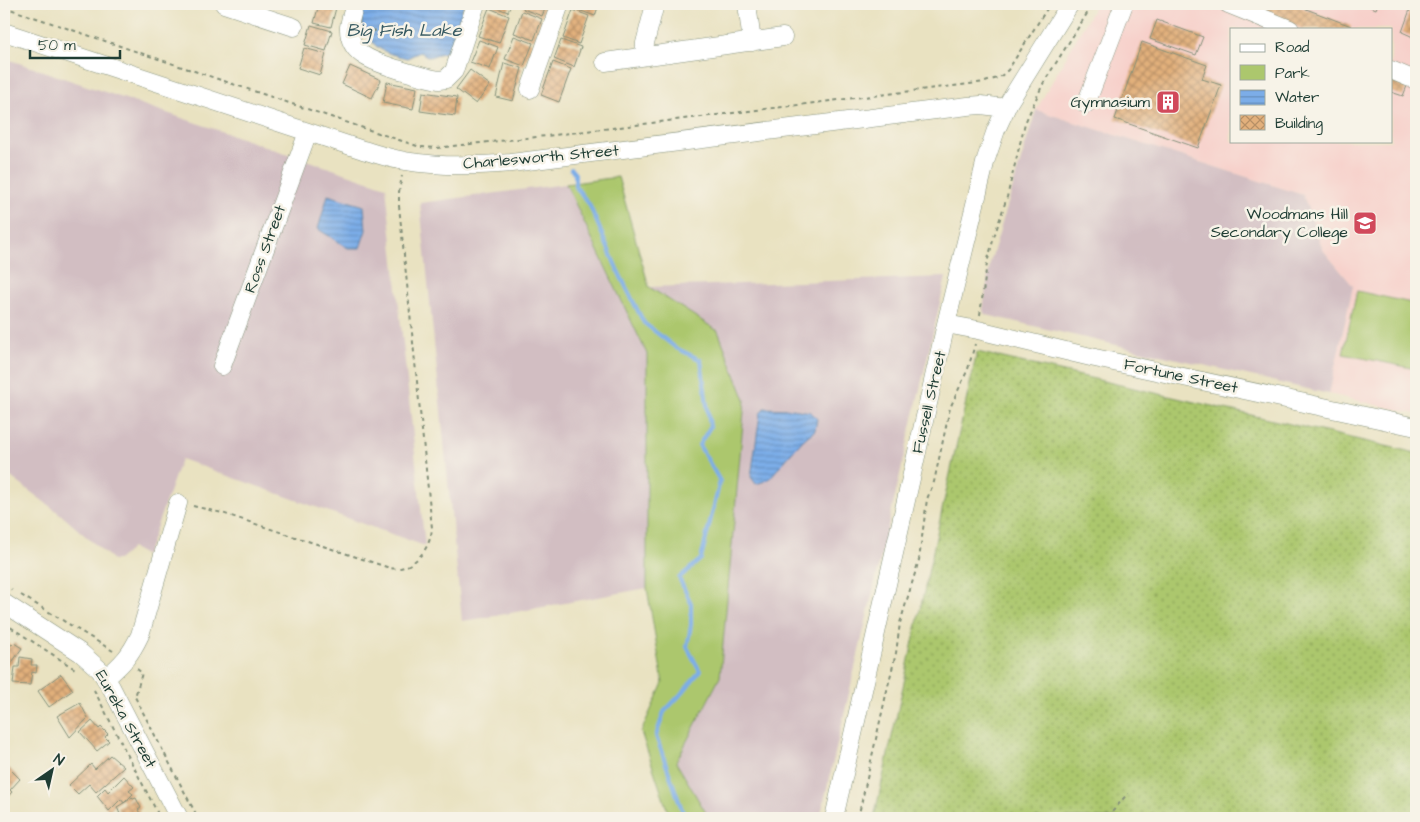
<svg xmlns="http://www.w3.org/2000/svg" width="1420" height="822" font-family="'Architects Daughter',sans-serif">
  <defs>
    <pattern id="grass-dots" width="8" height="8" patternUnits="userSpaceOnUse" patternTransform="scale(1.25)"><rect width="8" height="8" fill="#acc76d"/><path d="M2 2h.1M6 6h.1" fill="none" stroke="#8ba35a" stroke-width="1.8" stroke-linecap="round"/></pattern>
    <pattern id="water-rules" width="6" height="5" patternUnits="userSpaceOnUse" patternTransform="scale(1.25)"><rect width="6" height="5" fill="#7cade8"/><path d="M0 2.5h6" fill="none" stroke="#658ebd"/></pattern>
    <pattern id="building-cross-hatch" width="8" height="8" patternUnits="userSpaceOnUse" patternTransform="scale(1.25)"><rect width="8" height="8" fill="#e2b07c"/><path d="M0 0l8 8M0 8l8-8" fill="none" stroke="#b79066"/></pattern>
  </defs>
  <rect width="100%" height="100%" fill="#f7f3e8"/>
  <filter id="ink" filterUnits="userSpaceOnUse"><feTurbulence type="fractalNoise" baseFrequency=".02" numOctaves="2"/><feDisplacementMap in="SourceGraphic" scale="10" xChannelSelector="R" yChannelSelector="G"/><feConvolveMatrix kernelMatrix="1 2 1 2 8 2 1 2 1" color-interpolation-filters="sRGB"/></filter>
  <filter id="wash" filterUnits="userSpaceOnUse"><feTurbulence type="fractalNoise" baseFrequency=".0096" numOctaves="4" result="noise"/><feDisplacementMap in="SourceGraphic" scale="20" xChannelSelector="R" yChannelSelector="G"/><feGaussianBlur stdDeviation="1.12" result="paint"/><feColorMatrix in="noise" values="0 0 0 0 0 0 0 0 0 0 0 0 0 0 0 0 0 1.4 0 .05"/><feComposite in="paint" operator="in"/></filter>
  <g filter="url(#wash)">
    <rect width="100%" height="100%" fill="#e9e2c1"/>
    <path fill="#f7d0ca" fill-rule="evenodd" d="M1096,4H1416V414L1329,394L1353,286L1323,250L1303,195L1036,110ZM1231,29H1391V141H1231Z"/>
    <path fill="#d2bec2" d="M4,58L386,187L425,546L181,459L146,556L132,548L118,560H113L59,513L4,472Z
      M1036,110L1303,195L1323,250L1353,286L1329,394L986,315L983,310L990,263Z
      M566,184L647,354V588L489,617L462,621L420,203Z
      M946,277L820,818H709L676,762L720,677L649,287Z"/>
    <path fill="url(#grass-dots)" stroke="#668250" d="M977,352L1416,453V818H874Z"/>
    <path fill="#acc76d" stroke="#668250" d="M618,177L649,287L718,331L745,400L720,677L676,762L709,818H670L641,732L663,683L647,588V354L566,184Z
      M1357,291L1416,304V369L1343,354Z"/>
    <path fill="url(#water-rules)" stroke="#4e758e" d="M365,4H464L449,51L429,57L420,52L407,58C400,56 391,55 384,51C373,46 363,32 361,19C360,14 362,9 365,4Z
      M328,195L364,206L366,230L360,248H348L318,229Z
      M764,408L792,409L811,412L817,419L815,430L803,440L768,480L756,484L751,477L760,414Z"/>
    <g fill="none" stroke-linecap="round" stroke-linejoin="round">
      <path stroke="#7cade8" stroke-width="4" d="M571,169L575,174V186L589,204L618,271L644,323L676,348L701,360L710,427L699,445L720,481L701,559L679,578L691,603V625L687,647L700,671L683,692L664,712L656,736L685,818"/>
    </g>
    <g id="blocks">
      <path fill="url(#building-cross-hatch)" d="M319,4H337L331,27L314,23Z
        M487,4H511L508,12Z
        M525,4H547L542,16L523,9Z
        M575,4H599L595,16L573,8Z
        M1241,4H1293L1351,26L1350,29H1303Z
        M1363,4H1378L1376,9Z
        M1412,4H1416V42L1411,36L1402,32Z
        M489,8L509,16L499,43L478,36Z
        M573,10L589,16L579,44L563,38Z
        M522,11L542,19L534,40L514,33Z
        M1157,20L1203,37L1196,55L1150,39Z
        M311,25L332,31L326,51L305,45Z
        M514,36L533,43L524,66L505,59Z
        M479,40L498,47L490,69L470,62Z
        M561,40L581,47L574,67L554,59Z
        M1142,42L1207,65L1202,79L1221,85L1198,148L1115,119Z
        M304,48L326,54L320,75L298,68Z
        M553,62L571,69L559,102L541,95Z
        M504,63L522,68L513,101L496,97Z
        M350,66L381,80L372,98L342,84Z
        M470,70L490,85L476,104L456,89Z
        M1391,80L1407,86L1403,96L1391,92Z
        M387,82L417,88L413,109L383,103Z
        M423,92L457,97L455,116L420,111Z
        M4,642L12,645L14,643L22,648L4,674Z
        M20,657L32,659L31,665H37L36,673L32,672L30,685L13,684L15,667H19Z
        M61,674L73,690L49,707L38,691Z
        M80,703L88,718L70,737L57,716Z
        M92,721L99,729L101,727L108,734L105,737L109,741L97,751L80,732Z
        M110,755L124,767L96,792L89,784L78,794L69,785L91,764L95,769Z
        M9,768L20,779L10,790L12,792L4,801V774Z
        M124,776L134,787L129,791L133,794L124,803L121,799L109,811L97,796L105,788L108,792Z
        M132,798L133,799L136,798L141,808L138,810L142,817L140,818H120L118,814H120L117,807Z"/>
    </g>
  </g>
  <g filter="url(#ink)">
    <use href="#blocks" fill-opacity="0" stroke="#84907a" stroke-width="1"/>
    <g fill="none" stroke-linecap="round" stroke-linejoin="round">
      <g stroke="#84907a" stroke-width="19">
        <path id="minor" d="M224,4L294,27
          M355,4C353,11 350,19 349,27C348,56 376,62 397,69C411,73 425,78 439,80L446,79L454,71L476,4
          M747,4L752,42
          M1228,4L1290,29
          M4,32L363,150C377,154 391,159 405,161C440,167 476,166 511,163L968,106L981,105L1006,108
          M644,56L645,43L655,4
          M605,62L783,37
          M1391,70L1410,78
          M530,89L560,4
          M1086,104L1124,4
          M946,324L978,330L1095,358L1416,427
          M222,366L308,132
          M4,603L81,653L100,670L111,687L179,818
          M106,678C123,663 130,656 140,635L178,503
          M834,818L946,324L986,159L996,130L1009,102L1070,4"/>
      </g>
      <path stroke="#84907a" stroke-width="2" stroke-dasharray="4 4" stroke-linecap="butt" d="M4,7L420,147L437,148L452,146L546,136L985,82L1000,77L1008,70L1050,4
        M366,37L384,23
        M980,315L987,263L994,237L1007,197L1025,123L1034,103L1044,82L1093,4
        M193,506L222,513L390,568C412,572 431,549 432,528L399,206V192L402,176
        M4,585L12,590
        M21,595L113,651
        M4,623L75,669
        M137,669L142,673L135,697L198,818
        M94,690L157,812L156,815L150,818
        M858,818L888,686L896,653L900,623L919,560L927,499L934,482L950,408L968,369L975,344
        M1107,818L1128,793"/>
      <use href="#minor" stroke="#fff" stroke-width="18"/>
    </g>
  </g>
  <defs>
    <g id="building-square" transform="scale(1.25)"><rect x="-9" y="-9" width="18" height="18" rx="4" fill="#d1495b" stroke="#f7f3e8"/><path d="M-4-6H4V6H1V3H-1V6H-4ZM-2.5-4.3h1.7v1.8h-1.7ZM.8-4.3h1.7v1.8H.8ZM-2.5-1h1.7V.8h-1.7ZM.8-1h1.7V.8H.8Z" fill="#fff"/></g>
    <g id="school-square" transform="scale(1.25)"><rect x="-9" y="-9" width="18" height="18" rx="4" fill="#d1495b" stroke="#f7f3e8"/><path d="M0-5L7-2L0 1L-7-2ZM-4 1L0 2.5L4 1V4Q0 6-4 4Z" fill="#fff"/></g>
  </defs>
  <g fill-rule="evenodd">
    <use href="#building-square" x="1168" y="102"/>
    <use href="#school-square" x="1365" y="223"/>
  </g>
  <g text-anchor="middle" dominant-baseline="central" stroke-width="5" stroke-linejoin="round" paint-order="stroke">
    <g font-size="16" fill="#1f3d34" stroke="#f7f3e8" text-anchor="end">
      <text x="1150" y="102">Gymnasium</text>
      <text x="1348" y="214">Woodmans Hill<tspan x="1348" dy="18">Secondary College</tspan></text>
    </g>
    <g font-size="16" fill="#1f3d34" stroke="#f7f3e8">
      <text transform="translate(541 157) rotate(-5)">Charlesworth Street</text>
      <text transform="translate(265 249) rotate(-70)">Ross Street</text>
      <text transform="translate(1181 376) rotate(12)">Fortune Street</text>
      <text transform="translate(929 402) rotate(-77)">Fussell Street</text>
      <text transform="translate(126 719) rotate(61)">Eureka Street</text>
    </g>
    <g font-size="18" font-style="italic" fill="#365961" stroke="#f7f3e8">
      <text x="404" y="30">Big Fish Lake</text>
    </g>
  </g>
  <rect width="1420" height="822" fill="none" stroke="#f7f3e8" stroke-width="20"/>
  <rect x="1230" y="28" width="162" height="115" fill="#f7f3e8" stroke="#a1aaa0"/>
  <rect x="1240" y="44" width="25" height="8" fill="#ffffff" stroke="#a1aaa0"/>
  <text x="1275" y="52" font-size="15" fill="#1f3d34">Road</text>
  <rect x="1240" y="65" width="25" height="15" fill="#acc76d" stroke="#a1aaa0"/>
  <text x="1275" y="78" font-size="15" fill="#1f3d34">Park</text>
  <rect x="1240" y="90" width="25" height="15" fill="url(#water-rules)" stroke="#a1aaa0"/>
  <text x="1275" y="102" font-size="15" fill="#1f3d34">Water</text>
  <rect x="1240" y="115" width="25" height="15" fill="url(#building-cross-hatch)" stroke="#a1aaa0"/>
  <text x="1275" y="128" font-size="15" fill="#1f3d34">Building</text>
  <g transform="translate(52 770) rotate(34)" stroke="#f7f3e8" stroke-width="4" paint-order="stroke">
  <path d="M0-4L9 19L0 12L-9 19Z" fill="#1f3d34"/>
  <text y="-8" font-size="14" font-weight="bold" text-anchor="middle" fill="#1f3d34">N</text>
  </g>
  <path d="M30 50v8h90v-8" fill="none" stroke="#1f3d34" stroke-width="2.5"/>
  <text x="38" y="50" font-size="15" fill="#1f3d34" stroke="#f7f3e8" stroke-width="4" paint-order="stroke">50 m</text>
</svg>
